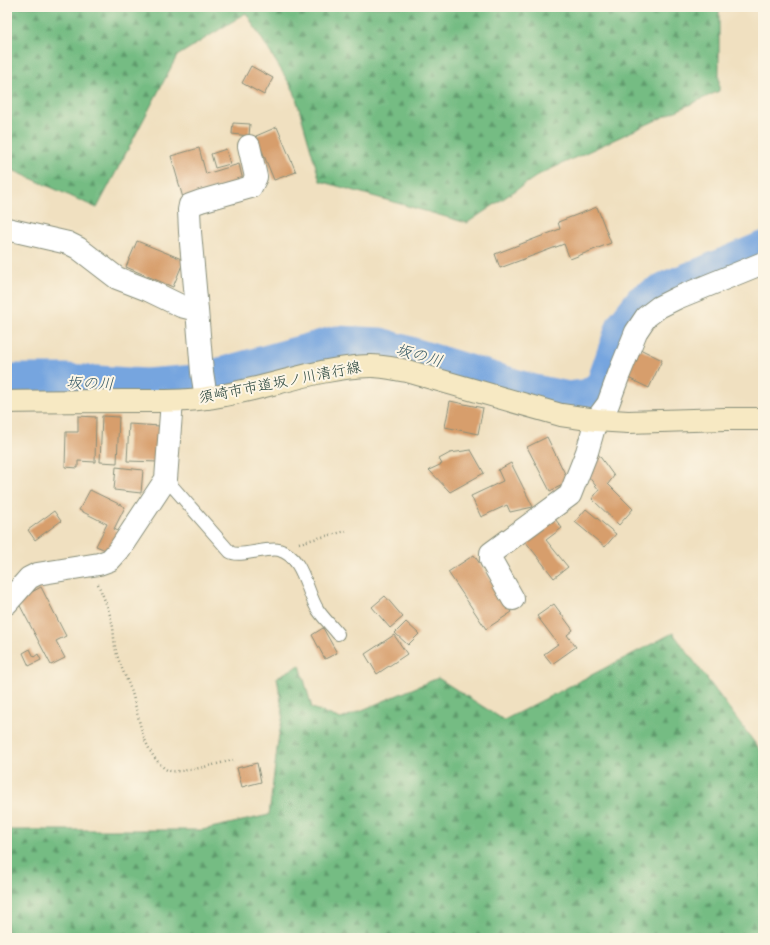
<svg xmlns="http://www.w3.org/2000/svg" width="770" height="945" font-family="Mynerve,'Klee One',sans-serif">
  <defs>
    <pattern id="forest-firs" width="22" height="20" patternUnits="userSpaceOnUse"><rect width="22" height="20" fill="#74bc83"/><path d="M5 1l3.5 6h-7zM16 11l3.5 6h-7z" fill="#5f9a6c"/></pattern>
  </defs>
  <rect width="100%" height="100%" fill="#fcf5e5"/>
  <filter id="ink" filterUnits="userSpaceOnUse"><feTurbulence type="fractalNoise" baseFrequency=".025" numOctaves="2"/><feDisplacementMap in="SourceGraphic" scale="8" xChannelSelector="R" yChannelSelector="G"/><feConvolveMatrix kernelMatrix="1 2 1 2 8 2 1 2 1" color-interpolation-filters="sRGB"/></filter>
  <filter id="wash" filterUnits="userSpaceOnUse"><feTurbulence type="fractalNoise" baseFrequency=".012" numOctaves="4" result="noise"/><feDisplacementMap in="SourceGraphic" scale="16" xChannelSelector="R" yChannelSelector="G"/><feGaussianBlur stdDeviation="0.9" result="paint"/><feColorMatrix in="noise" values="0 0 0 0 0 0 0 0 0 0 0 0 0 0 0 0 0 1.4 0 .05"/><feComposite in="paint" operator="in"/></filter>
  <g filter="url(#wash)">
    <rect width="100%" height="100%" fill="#f0e0c0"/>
    <path fill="url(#forest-firs)" stroke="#4a7c5c" d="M7,7H719V91L540,174L467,223L320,181L294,91L246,13L177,56L97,208L8,168L10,104L7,99Z
      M673,633L763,754V938H7V830H202L269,815L278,741L283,715L277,677L300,665L312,708L341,719L438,678L504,720Z"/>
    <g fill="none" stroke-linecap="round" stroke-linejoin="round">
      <path stroke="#76a5df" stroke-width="35" d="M7,381H66L146,386L195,382L337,343L380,345L534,392L568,399L589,396L603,386L624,325L642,302L668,288L706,273L763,249"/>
    </g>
    <g id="blocks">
      <path fill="#d79e6c" d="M251,66L273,78L264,95L242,83Z
        M233,123L250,124L249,136L232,134Z
        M277,127L296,172L274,180L256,136Z
        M199,148L206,174L239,164L243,181L183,198L171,156Z
        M226,149L230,164L215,168L211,154Z
        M597,207L611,243L570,259L564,244L500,268L495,254L560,229L558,222Z
        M137,241L184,260L173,287L126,267Z
        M638,348L662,360L649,388L624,376Z
        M450,401L483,408L478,434L445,427Z
        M78,416L96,417L95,462L78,461V468L65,467L66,432H78Z
        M102,416L119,417L117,463L100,462Z
        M129,424L160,426L158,462L127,461Z
        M547,437L569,482L550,491L527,447Z
        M593,447L614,476L608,484L633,509L619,525L592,499L599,490L588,476L592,471L587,464Z
        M471,450L484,473L450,492L429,470L442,464L439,459L450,453Z
        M511,463L533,507L510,512L507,505L481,517L471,496L503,481L498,470Z
        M116,467L143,470L141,493L114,490Z
        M90,490L125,507L114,529L118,531L108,551L96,546L107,524L79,510Z
        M586,509L616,534L605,547L575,522Z
        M54,511L61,521L35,540L28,530Z
        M552,515L562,528L546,540L568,567L554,578L522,537Z
        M474,555L512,612L486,629L448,572Z
        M41,587L66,636L56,641L65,658L51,665L17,600Z
        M385,596L403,617L390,628L372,607Z
        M554,604L573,630L567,635L576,647L552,664L544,654L558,644L537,616Z
        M406,622L419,634L408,645L395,633Z
        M323,628L337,653L325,659L312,635Z
        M394,635L407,654L377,674L365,654Z
        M30,649L34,657L38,654L41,660L29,666L23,653Z
        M257,763L261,782L242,787L237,768Z"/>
    </g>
  </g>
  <g filter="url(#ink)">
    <use href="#blocks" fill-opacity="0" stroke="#888e7a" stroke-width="1"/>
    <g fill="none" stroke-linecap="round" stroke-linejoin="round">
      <g stroke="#888e7a" stroke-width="14">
        <path id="lane" d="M166,479L230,552C239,558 266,547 279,550C304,557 306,592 318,610C324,619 332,626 338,634"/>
      </g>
      <g stroke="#888e7a" stroke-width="24">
        <path id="street" d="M7,229L68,243L78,248L117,278L148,290L181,306L197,310L202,372L206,398
          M197,310L190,232L189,210L190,205L201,201L251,187L256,177L249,146
          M513,599L491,560V553L570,495L587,452L596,420L608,404L619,374L636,332L646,317L659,307L677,298L763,263
          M7,603L29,578L37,574L99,564L110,560L119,550L166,479L172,401"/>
      </g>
      <g stroke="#888e7a" stroke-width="24">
        <path id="secondary" d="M7,402C47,401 88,401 128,401C155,401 181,402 207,398C262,391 316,367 371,366C383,366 395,369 407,371L561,415L596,420L628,422L725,419H763"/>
      </g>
      <path stroke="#888e7a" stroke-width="2.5" stroke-dasharray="1 3" stroke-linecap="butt" d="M299,543L346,531
        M98,584C104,598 110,612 113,627C114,635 114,644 116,651C120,668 130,683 134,700C139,720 142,739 154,757C158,762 162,767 167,770C178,775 220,763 233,760"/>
      <use href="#lane" stroke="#fff" stroke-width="12"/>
      <use href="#street" stroke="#fff" stroke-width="22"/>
      <use href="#secondary" stroke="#f7e9c3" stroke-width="22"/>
    </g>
  </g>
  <g text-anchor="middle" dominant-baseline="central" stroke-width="4" stroke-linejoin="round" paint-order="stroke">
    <g font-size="15" fill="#1f3d34" stroke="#fcf5e5">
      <text transform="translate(280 383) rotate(-11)">須崎市市道坂ノ川清行線</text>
    </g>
    <g font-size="16" font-style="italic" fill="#395c67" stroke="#fcf5e5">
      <text transform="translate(419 356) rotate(16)">坂の川</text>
      <text transform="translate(90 384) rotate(2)">坂の川</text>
    </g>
  </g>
  <rect width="770" height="945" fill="none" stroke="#fcf5e5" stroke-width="24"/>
</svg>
